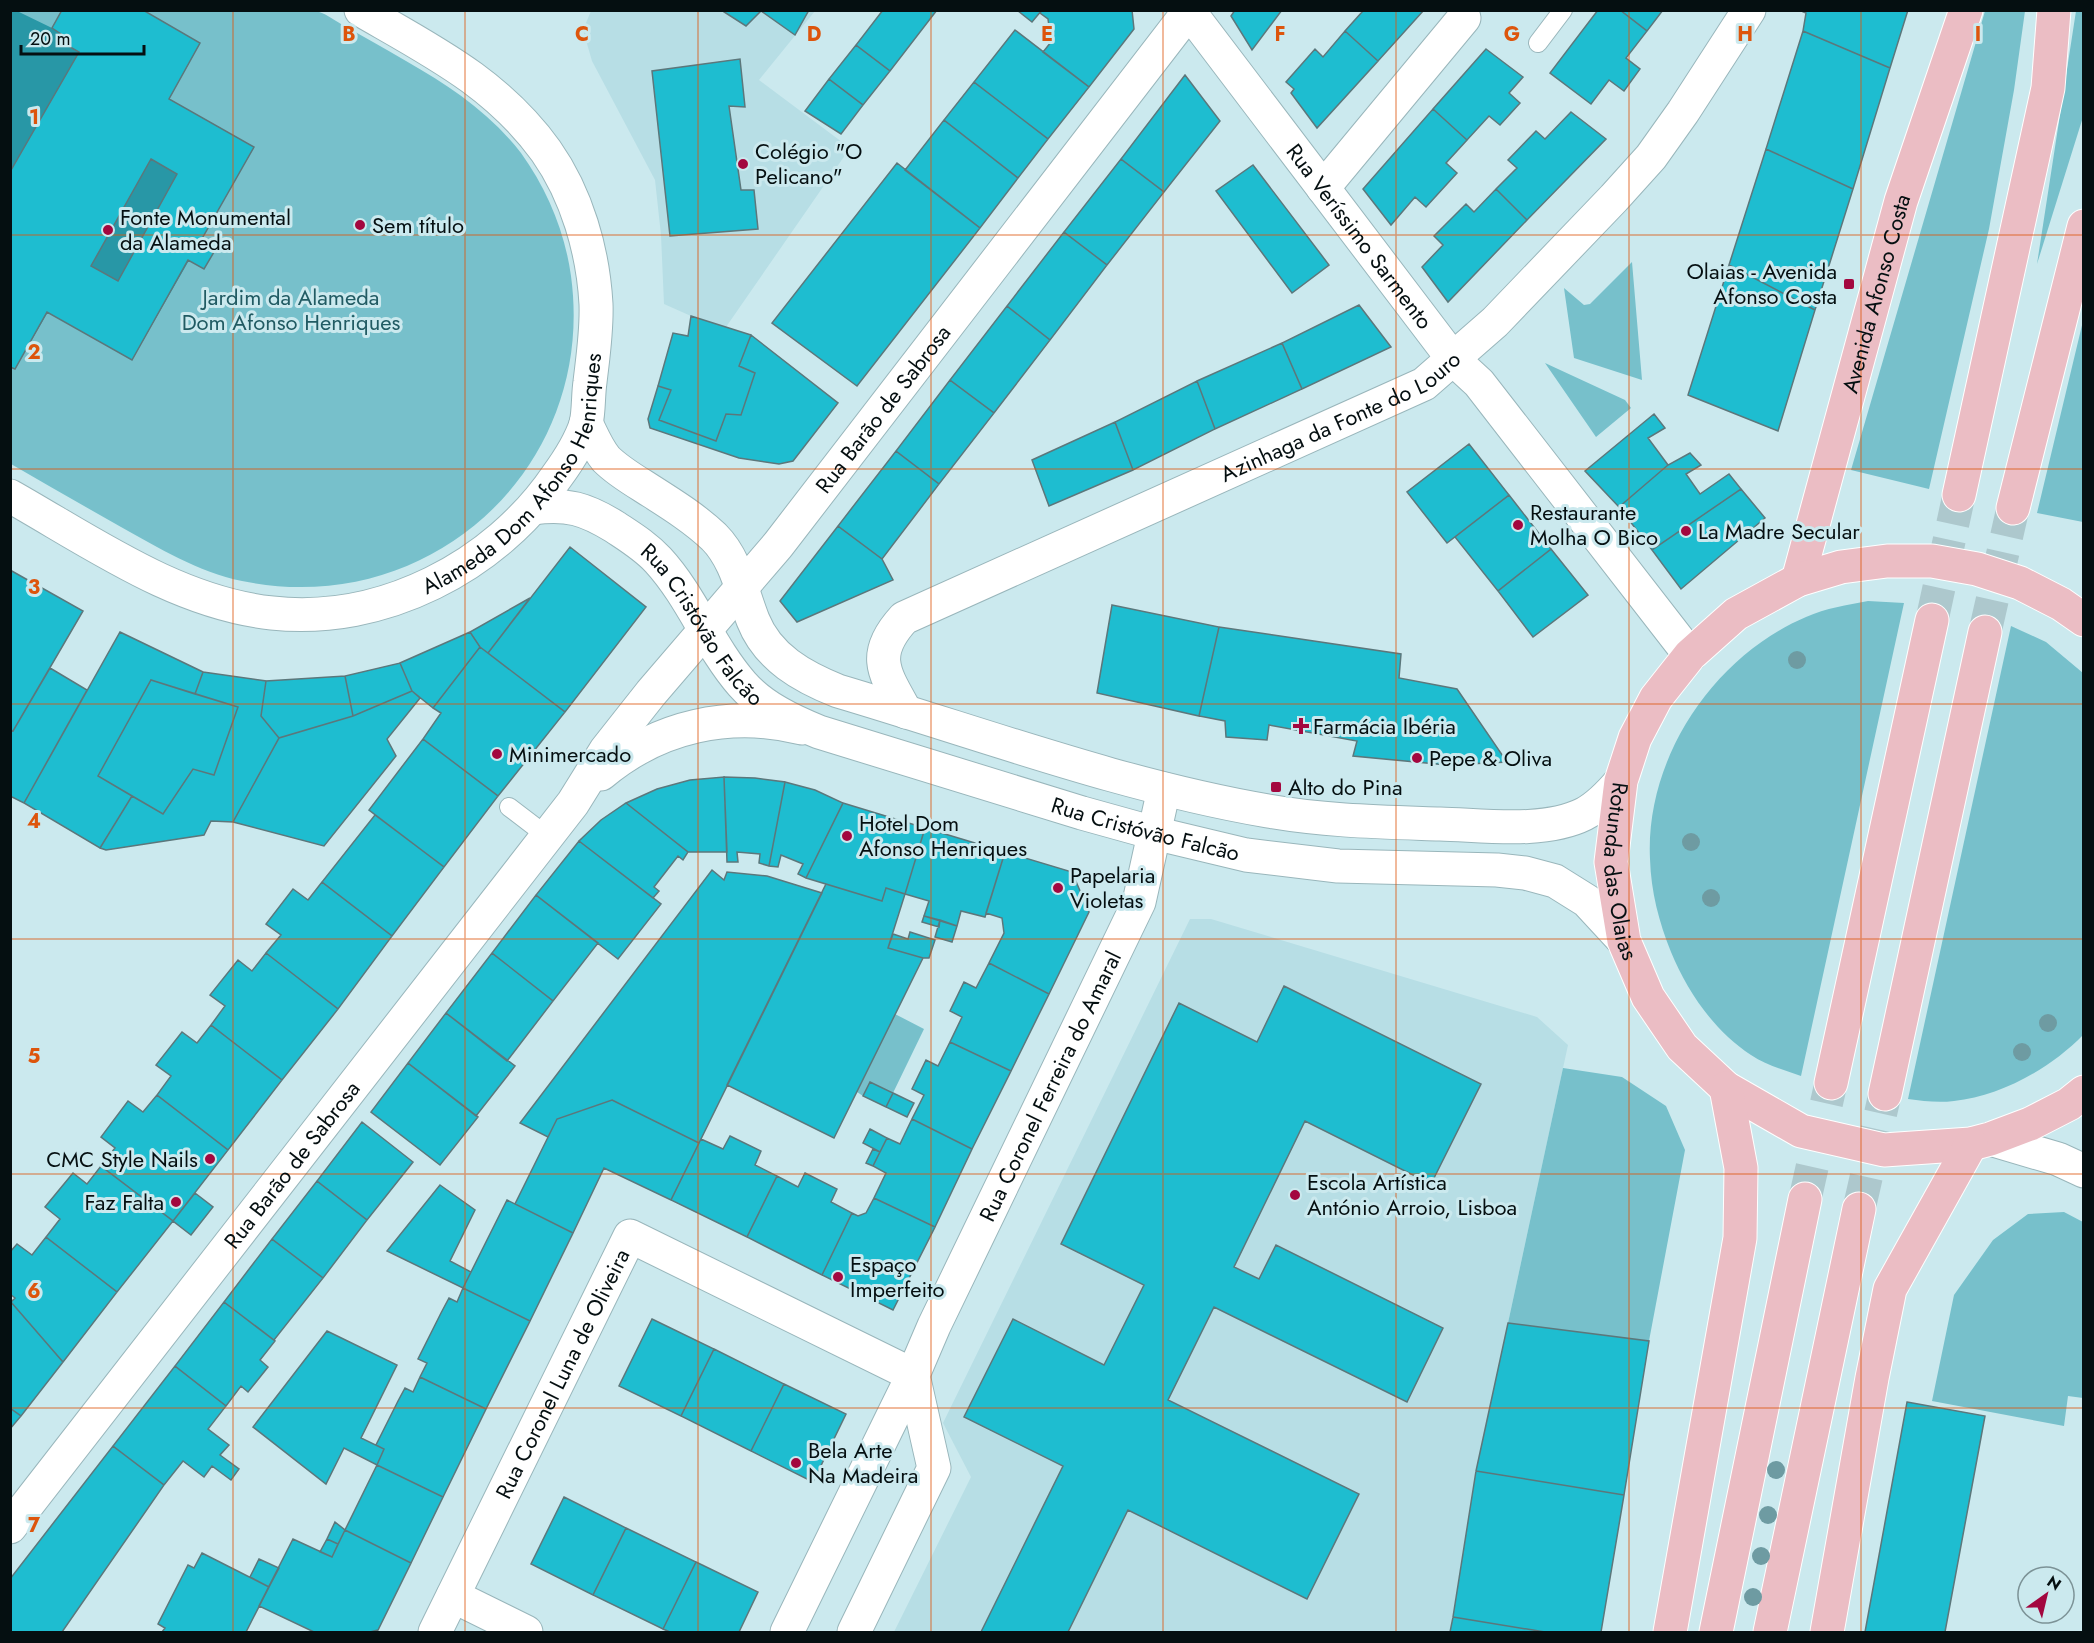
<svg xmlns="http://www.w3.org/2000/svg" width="2094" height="1643" font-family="Jost,sans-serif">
  <rect width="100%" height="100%" fill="#cbe9ee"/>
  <path fill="#b7dee5" d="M591,11H815L759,80L850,148L726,327L691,316L664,304L661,235L655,180L592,61L583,30Z
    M1190,919H1211L1537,1017L1568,1045L1476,1471L1450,1632H894L971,1477L943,1423Z"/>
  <path fill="#77c0cb" d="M11,11C82,11 154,11 226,11C246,11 266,11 286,11C295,11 306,9 315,11C324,12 334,20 341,24C363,36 385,49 406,61C450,86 490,113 521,153C547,189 565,232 571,276C597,467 430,620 242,581C198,572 159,548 121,527C84,506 47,485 11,464Z
    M1985,11H2025L2014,90L1989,229L1929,489L1851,470Z
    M2076,11H2083V117L2037,264Z
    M1632,262L1642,380L1574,358L1564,288L1584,305L1590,304Z
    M2083,321V522L2037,513Z
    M1545,363L1625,400L1631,408L1596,437Z
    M1868,601L1904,603L1801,1076C1784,1070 1766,1065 1751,1055C1714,1031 1687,991 1671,952C1659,922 1651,892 1650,859C1645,758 1714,656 1806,617C1826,608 1847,605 1868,601Z
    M2011,626L2046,642L2083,673V1035C2051,1068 2001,1096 1954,1101C1938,1103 1923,1101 1908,1099Z
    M895,1014L924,1029L893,1093L863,1096L857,1092Z
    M1563,1068L1622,1077L1666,1106L1685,1150L1649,1341L1508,1323Z
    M2064,1212L2083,1222V1398L2068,1396L2064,1426L1932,1401L1954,1295L1993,1240L2028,1214Z"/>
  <path fill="#2897a6" d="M11,11H17L52,28L62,11H143L200,43L169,99L254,147L132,360L48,312L15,369L11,367Z"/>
  <path fill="#1ebdd0" stroke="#5c777b" stroke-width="1.5" fill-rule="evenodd" d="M62,10H143L200,43L169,99L254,147L199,244L214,252L204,269L188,260L132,360L47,312L15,369L10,367V172L79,52L58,40L61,34L52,28ZM151,159L177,174L118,281L91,266Z
    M721,10H809L795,35L761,11L746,26Z
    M883,10H937L890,71L856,45Z
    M1017,10H1042L1032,22Z
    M1042,10H1132L1134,29L1089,87L1043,52L1051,42L1048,19L1040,13Z
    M1235,10H1282L1252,50L1231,16Z
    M1360,10H1424L1378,61L1345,31L1362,12Z
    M1598,10H1620L1647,31L1626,58L1640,69L1624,91L1609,80L1591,104L1550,73Z
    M1620,10H1663L1647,31Z
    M1799,10H1908L1890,68L1803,31L1806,13Z
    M1015,30L1089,87L1048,139L974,82Z
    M1345,31L1378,61L1317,128L1291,93L1294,89L1286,82L1315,49L1323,57Z
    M1803,31L1890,68L1853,189L1766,149Z
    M856,45L890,71L863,105L829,79Z
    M1486,49L1523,77L1509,93L1520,103L1500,125L1489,116L1467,140L1433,109Z
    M740,59L745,107L729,106L741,190H754L758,229L670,236L652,71Z
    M1185,75L1220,121L1164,192L1121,159Z
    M829,79L863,105L841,134L805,111Z
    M974,82L1048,139L1018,178L944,120Z
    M1433,109L1467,140L1446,163L1457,173L1426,207L1415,197L1391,225L1363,189Z
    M1571,112L1606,139L1527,220L1496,189L1517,168L1508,160L1536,131L1545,139Z
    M944,120L1018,178L980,228L905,170Z
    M1766,149L1853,189L1815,310L1729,265Z
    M1121,159L1164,192L1107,265L1064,232Z
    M897,163L980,228L857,386L772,323Z
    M1253,165L1329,265L1292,293L1216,191Z
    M1496,189L1527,220L1448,302L1422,267L1443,245L1434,236L1466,204L1474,212Z
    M1064,232L1107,265L1050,340L1007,306Z
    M1729,265L1815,310L1778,431L1688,395Z
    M1359,305L1391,347L1302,389L1282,343Z
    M1007,306L1050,340L994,413L950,380Z
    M691,316L751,335L739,366L755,373L741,415L726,414L716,441L659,420L671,390L658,386L673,333L688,336Z
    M751,335L838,403L793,461L779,464L739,458L650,428L648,419L658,386L671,390L659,420L716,441L726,414L741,415L755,373L739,366Z
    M1282,343L1302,389L1215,429L1197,381Z
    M950,380L994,413L939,484L896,451Z
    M1197,381L1215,429L1133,470L1115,422Z
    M1654,414L1665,428L1648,438L1668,465L1619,507L1585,471Z
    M1115,422L1133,470L1049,506L1032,460Z
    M1469,444L1509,495L1447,543L1407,492Z
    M896,451L939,484L882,559L838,526Z
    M1690,453L1701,465L1686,474L1700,494L1729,474L1741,489L1652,550L1619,507L1668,465Z
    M1741,489L1765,518L1681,589L1652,550Z
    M1509,495L1551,549L1498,591L1455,537Z
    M838,526L882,559L893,580L797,622L780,601Z
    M570,547L646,607L565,712L488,653Z
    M1551,549L1588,595L1533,637L1498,591Z
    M10,570L83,611L13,731L10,730Z
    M530,598L488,653L480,647L470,632Z
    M1112,605L1219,627L1199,716L1097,693Z
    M1219,627L1401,654L1399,678L1457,689L1507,762L1447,765L1353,756L1357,741L1269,725L1267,740L1226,737L1225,721L1199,716Z
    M120,632L203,672L195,694L151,680L98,776L132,796L100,848L24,803Z
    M470,632L480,647L433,708L412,691L400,663Z
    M480,647L565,712L498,796L423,739L441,713L433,708Z
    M400,663L412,691L353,716L345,676Z
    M50,668L87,690L24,803L10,796V730L13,731Z
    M203,672L266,681L261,716L279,738L233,822L211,821L204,835L106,850L100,848L132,796L163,814L193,769L214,775L238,707L195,694Z
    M345,676L353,716L279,738L261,716L266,681Z
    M151,680L238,707L214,775L193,769L163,814L98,776Z
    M412,691L420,698L387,739L396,756L324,846L233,822L279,738L353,716Z
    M423,739L498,796L444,867L369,810Z
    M724,777L727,852H688L626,803L657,789L690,780Z
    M724,777L755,778L785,782L769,866L759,863L760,854L737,852L738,862H727Z
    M785,782L815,790L843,803L806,878L798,874L803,864L781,855L778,867L769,866Z
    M626,803L688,852L683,860L678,856L654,887L659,891L653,898L579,841L601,820Z
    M843,803L925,828L905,894L886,888L882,901L806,878Z
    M375,815L444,867L392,936L322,882Z
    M925,828L1005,852L985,917L961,911L957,926L924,916L929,901L905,894Z
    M579,841L661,904L618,959L536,895Z
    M1005,852L1072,872L1089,912L1049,994L989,963L1004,933L1002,918L986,913Z
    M712,870L724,880L727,872L767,876L822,893L699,1143L612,1100L557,1119L548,1137L520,1123Z
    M322,882L392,936L338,1009L266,953L281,935L266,924L293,889L308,900Z
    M826,884L882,901L886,888L905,894L888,948L923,958L834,1138L727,1085Z
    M536,895L598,943L553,1001L492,953Z
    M924,916L940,920L939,927L922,922Z
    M940,920L957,926L952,942L935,937Z
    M910,932L935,940L929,958H923L888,948L893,934L908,939Z
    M266,953L338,1009L282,1080L211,1025L225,1006L210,995L238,960L252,971Z
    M492,953L553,1001L507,1061L446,1013Z
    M989,963L1049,994L1011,1071L950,1042L962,1017L950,1011L964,982L976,988Z
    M1284,986L1481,1084L1431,1184L1305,1121L1234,1267L1259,1279L1276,1245L1443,1328L1407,1402L1214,1307L1168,1400L1359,1494L1307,1599L1128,1510L1068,1632H981L1063,1466L964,1417L1013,1319L1104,1365L1144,1285L1061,1244L1179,1003L1257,1042Z
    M446,1013L515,1066L476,1116L408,1063Z
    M211,1025L282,1080L228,1150L157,1095L171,1076L156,1065L182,1032L197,1043Z
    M950,1042L1011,1071L972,1149L912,1119L924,1095L912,1089L926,1060L938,1066Z
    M408,1063L478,1117L440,1165L371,1112Z
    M870,1082L893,1093L886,1107L863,1096Z
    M893,1093L914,1103L907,1117L886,1107Z
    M157,1095L228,1150L173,1221L101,1166L115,1148L101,1137L128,1101L143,1112Z
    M612,1100L699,1143L671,1200L604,1168L573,1233L515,1204L557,1119Z
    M912,1119L972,1149L935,1227L874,1198L886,1173L873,1166L887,1138L900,1144Z
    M362,1122L413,1162L367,1220L317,1181Z
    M870,1129L887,1138L880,1152L863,1143Z
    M730,1136L761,1151L755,1165L777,1176L747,1237L671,1200L701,1139L723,1149Z
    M873,1149L880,1152L873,1166L866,1163Z
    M101,1166L173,1221L117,1292L46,1237L60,1219L45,1207L73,1173L87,1184Z
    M805,1173L837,1189L831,1202L852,1213L822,1275L747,1237L777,1176L798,1187Z
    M317,1181L367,1220L323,1278L272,1239Z
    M440,1185L475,1210L450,1261L471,1272L463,1288L387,1251Z
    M195,1193L213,1207L191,1235L173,1221Z
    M874,1198L935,1227L893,1310L822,1275L852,1213L858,1216L866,1213Z
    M507,1200L573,1233L530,1321L463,1288Z
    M46,1237L117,1292L63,1362L11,1302L15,1298L10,1294V1252L17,1244L32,1255Z
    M272,1239L323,1278L274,1340L224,1302Z
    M463,1288L530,1321L486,1409L420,1377L427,1363L418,1359L441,1313L449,1298L457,1302Z
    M11,1302L63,1362L21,1416L10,1408Z
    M224,1302L275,1341L260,1360L268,1367L248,1392L241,1386L226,1406L175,1366Z
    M652,1319L714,1349L681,1416L619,1386Z
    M1508,1323L1649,1341L1624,1495L1476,1471Z
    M327,1331L397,1365L361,1438L384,1449L377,1465L344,1448L326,1484L253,1427Z
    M714,1349L784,1384L751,1451L681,1416Z
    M175,1366L226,1406L208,1429L229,1445L220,1455L239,1469L231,1480L212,1466L204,1477L183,1461L164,1485L113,1446Z
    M420,1377L486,1409L443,1497L377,1465L384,1449L376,1445L398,1401L405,1388L413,1392Z
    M784,1384L846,1414L813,1482L751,1451Z
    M1907,1402L1985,1416L1945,1632H1865Z
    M10,1408L21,1416L10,1429Z
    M113,1446L164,1485L62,1632H10V1579Z
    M377,1465L443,1497L411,1563L345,1530Z
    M1476,1471L1624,1495L1601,1632H1545L1453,1617Z
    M564,1497L626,1528L593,1595L531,1564Z
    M335,1522L345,1530L338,1544L327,1539Z
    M626,1528L696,1562L663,1629L593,1595Z
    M345,1530L411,1563L378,1630L370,1632H314L259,1606L293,1539L332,1557Z
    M327,1539L338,1544L332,1557L320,1552Z
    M202,1553L269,1587L246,1632H162L165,1628L158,1624L188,1565L194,1568Z
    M259,1559L279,1568L269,1587L250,1577Z
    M696,1562L758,1592L739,1632H670L663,1629Z
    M1453,1617L1545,1632H1450Z"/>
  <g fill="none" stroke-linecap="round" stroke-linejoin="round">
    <path stroke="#adc8cd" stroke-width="33" stroke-dasharray="33 16" stroke-linecap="butt" d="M1932,620L1959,495
      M1985,632L2013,508
      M1805,1199L1831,1083
      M1859,1209L1885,1094"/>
    <g stroke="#99b6bb" stroke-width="20">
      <path id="lane" d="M1538,43L1563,10
        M509,807L547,836"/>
    </g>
    <g stroke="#99b6bb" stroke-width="35">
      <g id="street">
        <path id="s1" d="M1188,10L1453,359L1479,383L1690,655"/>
        <path d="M1323,188L1464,18"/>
        <path id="s2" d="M906,712C884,673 870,655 904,618L1424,384L1495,322L1614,198L1651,157L1683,112L1749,10"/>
        <path d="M601,774C658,726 730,710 802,728"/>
        <path d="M1990,1139L2058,1159L2084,1171"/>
        <path id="s3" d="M10,1527L573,803L606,750L651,693L778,545L1190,10"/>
        <path d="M453,1596L526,1632"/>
        <path id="s4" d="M435,1632L630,1236L913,1375L934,1468L854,1632"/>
        <path id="s5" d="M787,1632L913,1375L934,1326L1139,902L1164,789"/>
      </g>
    </g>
    <g stroke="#99b6bb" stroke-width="35">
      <g id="secondary">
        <path d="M586,423C592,435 597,448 606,459C617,470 630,478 643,486C668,502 693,517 714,537C736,559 742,592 753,620C768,658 803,677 838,691C980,733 1122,786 1268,811C1324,821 1383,822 1440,824C1483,825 1544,834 1584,814C1599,806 1610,794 1621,781"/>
        <path id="s6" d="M10,496C93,543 177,603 272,613C382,625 495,567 557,476C568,461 580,442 586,424C589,411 588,395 590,382C593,356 597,330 596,304C593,251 577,195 546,151C497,83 432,51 361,10"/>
        <path id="s7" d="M533,508C567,503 586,509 615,527C630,537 645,546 658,560C692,597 709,646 742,684C762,707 792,721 819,732L1082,813L1154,833L1246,855L1338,866L1497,870L1525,873L1555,881L1587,901L1624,941"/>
      </g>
    </g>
    <g stroke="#fff" stroke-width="35">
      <g id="primary">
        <path d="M1959,495L2048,88L2054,10"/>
        <path d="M2013,508L2084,226"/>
        <path id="s8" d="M1798,580L1901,201L1966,10"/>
        <path id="s9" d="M2084,620L2061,604L2020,583L1977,569L1932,561H1887L1841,567L1798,580L1736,614L1690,655L1656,698L1635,738L1621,781L1611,862L1624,941L1648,997L1682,1047L1726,1088L1801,1131L1884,1150L1971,1144L1990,1139L2030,1124L2069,1104L2084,1092"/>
        <path d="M1831,1083L1932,620"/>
        <path d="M1885,1094L1985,632"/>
        <path d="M1670,1632L1740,1238L1741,1168L1726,1088"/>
        <path d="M1716,1632L1805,1199"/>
        <path d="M1770,1632L1859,1209"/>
        <path d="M1827,1632L1872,1378L1890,1289L1971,1144"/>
      </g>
    </g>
    <use href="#lane" stroke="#fff" stroke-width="18"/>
    <use href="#street" stroke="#fff" stroke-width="33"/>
    <use href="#secondary" stroke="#fff" stroke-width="33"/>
    <use href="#primary" stroke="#ebbdc4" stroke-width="33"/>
  </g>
  <g fill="#6e9ba2">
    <circle cx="1797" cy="660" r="9"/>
    <circle cx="1691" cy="842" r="9"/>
    <circle cx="1711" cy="898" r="9"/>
    <circle cx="2048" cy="1023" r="9"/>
    <circle cx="2022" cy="1052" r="9"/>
    <circle cx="1776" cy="1470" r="9"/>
    <circle cx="1768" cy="1515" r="9"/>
    <circle cx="1761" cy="1556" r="9"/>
    <circle cx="1753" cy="1597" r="9"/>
  </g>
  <path fill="none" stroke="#dd550c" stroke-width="1.5" stroke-opacity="0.55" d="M233,10V1632M465,10V1632M698,10V1632M931,10V1632M1163,10V1632M1396,10V1632M1629,10V1632M1861,10V1632M10,235H2084M10,469H2084M10,704H2084M10,939H2084M10,1174H2084M10,1408H2084"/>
  <g fill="#a3073f" stroke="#cbe9ee" stroke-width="2">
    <circle cx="743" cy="164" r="6"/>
    <circle cx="360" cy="225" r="6"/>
    <circle cx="108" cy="230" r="6"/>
    <rect x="1843" y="278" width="12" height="12" rx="3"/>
    <circle cx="1518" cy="525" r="6"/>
    <circle cx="1686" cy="531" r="6"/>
    <path d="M1298 717h6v6h6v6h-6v6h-6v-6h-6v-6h6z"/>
    <circle cx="497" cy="754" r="6"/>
    <circle cx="1417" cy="758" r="6"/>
    <rect x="1270" y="781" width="12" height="12" rx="3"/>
    <circle cx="847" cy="836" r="6"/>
    <circle cx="1058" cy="888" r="6"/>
    <circle cx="210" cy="1159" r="6"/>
    <circle cx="1295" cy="1195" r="6"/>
    <circle cx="176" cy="1202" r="6"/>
    <circle cx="838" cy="1277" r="6"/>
    <circle cx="796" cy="1463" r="6"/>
  </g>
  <g text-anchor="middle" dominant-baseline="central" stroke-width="6" stroke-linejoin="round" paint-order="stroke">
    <g font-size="22" fill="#050f11" stroke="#cbe9ee" text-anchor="start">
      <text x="755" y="151">Colégio "O<tspan x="755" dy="25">Pelicano"</tspan></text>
      <text x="120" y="217">Fonte Monumental<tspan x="120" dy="25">da Alameda</tspan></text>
      <text x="372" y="225">Sem título</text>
      <text x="1837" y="271" text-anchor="end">Olaias - Avenida<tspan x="1837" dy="25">Afonso Costa</tspan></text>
      <text x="1530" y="512">Restaurante<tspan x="1530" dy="25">Molha O Bico</tspan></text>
      <text x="1698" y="531">La Madre Secular</text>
      <text x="1313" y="726">Farmácia Ibéria</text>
      <text x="509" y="754">Minimercado</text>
      <text x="1429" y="758">Pepe &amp; Oliva</text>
      <text x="1288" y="787">Alto do Pina</text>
      <text x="859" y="823">Hotel Dom<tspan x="859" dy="25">Afonso Henriques</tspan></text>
      <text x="1070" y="875">Papelaria<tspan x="1070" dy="25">Violetas</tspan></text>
      <text x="198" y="1159" text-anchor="end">CMC Style Nails</text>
      <text x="1307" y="1182">Escola Artística<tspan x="1307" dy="25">António Arroio, Lisboa</tspan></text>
      <text x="164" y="1202" text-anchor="end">Faz Falta</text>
      <text x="850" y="1264">Espaço<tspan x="850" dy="25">Imperfeito</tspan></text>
      <text x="808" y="1450">Bela Arte<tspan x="808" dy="25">Na Madeira</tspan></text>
    </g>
    <g font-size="22" fill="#050f11" stroke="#cbe9ee">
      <text stroke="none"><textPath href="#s1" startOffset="284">Rua Veríssimo Sarmento</textPath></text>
      <text stroke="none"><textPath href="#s8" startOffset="297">Avenida Afonso Costa</textPath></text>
      <text stroke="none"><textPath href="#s3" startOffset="1419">Rua Barão de Sabrosa</textPath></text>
      <text stroke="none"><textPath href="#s2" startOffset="586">Azinhaga da Fonte do Louro</textPath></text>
      <text stroke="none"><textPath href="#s6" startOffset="598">Alameda Dom Afonso Henriques</textPath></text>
      <text stroke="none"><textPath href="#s7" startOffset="219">Rua Cristóvão Falcão</textPath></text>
      <text stroke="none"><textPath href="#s7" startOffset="723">Rua Cristóvão Falcão</textPath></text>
      <text stroke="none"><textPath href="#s9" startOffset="670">Rotunda das Olaias</textPath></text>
      <text stroke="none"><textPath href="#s5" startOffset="606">Rua Coronel Ferreira do Amaral</textPath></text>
      <text stroke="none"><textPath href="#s3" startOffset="459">Rua Barão de Sabrosa</textPath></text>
      <text stroke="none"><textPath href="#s4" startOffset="288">Rua Coronel Luna de Oliveira</textPath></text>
    </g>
    <g font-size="22" fill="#215b63" stroke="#cbe9ee">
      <text x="291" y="297">Jardim da Alameda<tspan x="291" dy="25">Dom Afonso Henriques</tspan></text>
    </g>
  </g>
  <g font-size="20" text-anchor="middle" font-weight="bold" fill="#dd550c" stroke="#cbe9ee" stroke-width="6" stroke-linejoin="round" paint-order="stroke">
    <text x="349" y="41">B</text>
    <text x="582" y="41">C</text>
    <text x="814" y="41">D</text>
    <text x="1047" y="41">E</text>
    <text x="1280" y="41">F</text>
    <text x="1512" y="41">G</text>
    <text x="1745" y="41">H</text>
    <text x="1978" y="41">I</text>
    <text x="34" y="124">1</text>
    <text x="34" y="359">2</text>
    <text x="34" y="594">3</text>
    <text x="34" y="828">4</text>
    <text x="34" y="1063">5</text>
    <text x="34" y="1298">6</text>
    <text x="34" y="1532">7</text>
  </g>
  <rect width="2094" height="1643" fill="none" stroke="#050f11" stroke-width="24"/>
  <g transform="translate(2046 1595) rotate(34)"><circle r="28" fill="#cbe9ee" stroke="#7c9296" stroke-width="1.5"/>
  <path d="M0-4.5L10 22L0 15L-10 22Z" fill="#a3073f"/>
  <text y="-9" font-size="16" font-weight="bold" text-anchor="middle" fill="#050f11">N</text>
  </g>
  <path d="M21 45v9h123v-9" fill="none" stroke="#050f11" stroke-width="3"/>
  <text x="30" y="45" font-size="18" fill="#050f11" stroke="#cbe9ee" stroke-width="4.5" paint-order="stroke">20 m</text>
</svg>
